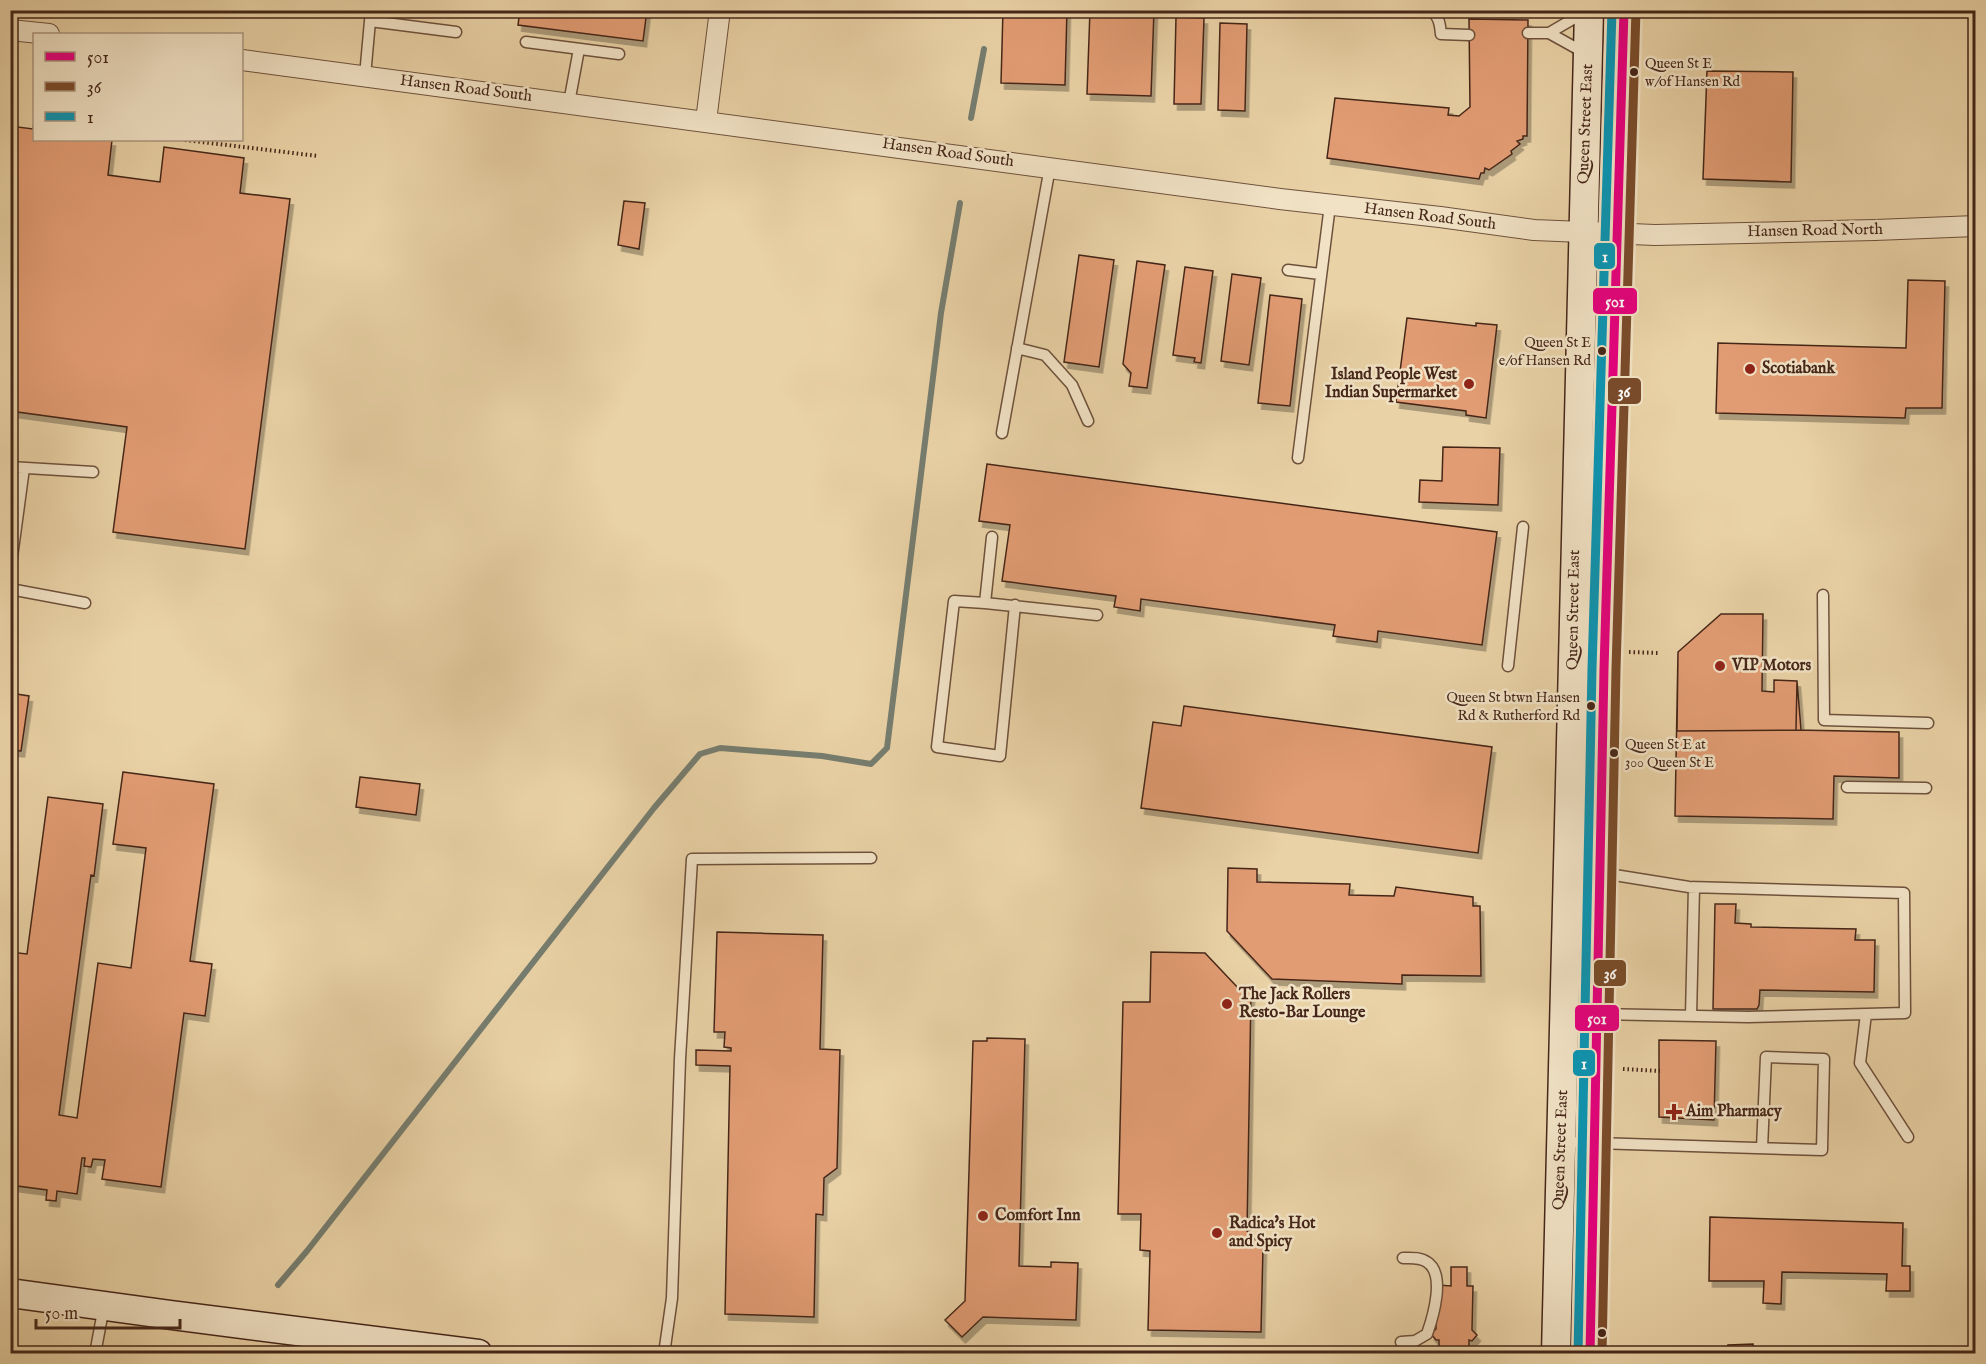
<svg xmlns="http://www.w3.org/2000/svg" width="1986" height="1364" font-family="'IM FELL English',serif">
  <defs>
    <filter id="shadow"><feDropShadow dx="3.5" dy="6" stdDeviation="0" flood-color="#0004"/></filter>
  </defs>
  <rect width="100%" height="100%" fill="#e9d2a6"/>
  <filter id="stains"><feTurbulence type="fractalNoise" baseFrequency=".00333" numOctaves="4"/><feColorMatrix values="0 0 0 0 .2 0 0 0 0 .09 0 0 0 0 .02 0 0 0 .5 -.17"/></filter>
  <radialGradient id="worn" r=".72"><stop offset=".6" stop-color="#630" stop-opacity="0"/><stop offset="1" stop-color="#630" stop-opacity=".3"/></radialGradient>
  <g fill="none" stroke-linecap="round" stroke-linejoin="round">
    <path stroke="#767d6f" stroke-width="6" d="M971,118L984,49
      M278,1285L307,1251L654,808L700,754L720,748L822,756L871,764L887,748L941,313L960,203"/>
  </g>
  <path fill="#e29c73" stroke="#452619" stroke-width="1.5" filter="url(#shadow)" d="M520,10H647L643,41L518,25Z
    M1003,10H1067L1065,85L1001,83Z
    M1090,10H1154L1151,96L1087,94Z
    M1176,17L1204,18L1201,104H1174Z
    M1469,19L1528,20L1527,136H1523V139L1517,141L1520,144L1511,151L1512,154L1489,170L1485,168L1484,173H1481L1479,179L1327,158L1335,98L1449,108L1448,115L1459,116L1470,107Z
    M1220,23L1247,24L1245,111L1218,110Z
    M1707,71L1793,72L1791,182L1703,179Z
    M34,122V140H112L108,175L160,182L164,147L244,158L240,193L290,199L245,549L113,532L127,427L10,411V126L33,129Z
    M624,201L645,203L639,249L618,245Z
    M1079,255L1114,260L1099,367L1064,362Z
    M1137,261L1165,265L1147,388L1129,386L1131,373L1123,364Z
    M1185,267L1213,271L1201,363L1194,362L1195,358L1173,355Z
    M1232,274L1261,278L1249,365L1221,361Z
    M1908,280L1945,281L1942,408H1906L1905,418L1716,413L1718,343L1906,348Z
    M1270,295L1302,299L1290,406L1258,403Z
    M1407,318L1476,326V323L1497,325L1486,418L1466,415V411L1396,402Z
    M1443,447L1500,448L1498,505L1419,502L1420,480L1442,481Z
    M987,464L1497,532L1482,645L1378,631L1377,642L1333,636L1335,625L1141,599L1140,611L1114,607L1116,596L1002,581L1010,525L979,521Z
    M1721,614H1763L1762,691L1774,692V680L1797,681L1796,730L1899,732V778L1834,776L1833,819L1675,816L1678,652Z
    M1721,614H1763L1762,691L1774,692V680L1797,681L1801,730L1677,731L1678,652Z
    M10,693L29,696L21,751L10,750Z
    M1184,706L1492,747L1478,853L1141,808L1153,722L1181,726Z
    M123,772L214,784L190,961L212,964L205,1016L184,1013L161,1187L102,1179L105,1160L93,1159L91,1167L84,1166L85,1158H82L77,1194L57,1191L56,1201L46,1200L47,1190L10,1185V952L27,954L48,797L103,804L94,876L91,875L59,1115L77,1118L98,963L131,968L146,848L113,844Z
    M360,777L420,784L416,815L356,807Z
    M1228,868L1257,869V882L1350,884L1349,895L1394,896L1396,887L1473,897V906H1480L1481,976L1402,975V984L1272,979L1227,931Z
    M1715,904H1736L1735,923L1751,924V927L1856,929L1855,940H1875L1874,992L1760,990L1759,1005L1757,1009H1713Z
    M717,932L823,935L820,1049L840,1050L837,1168L824,1178L823,1215L816,1214L814,1317L725,1314L730,1066L696,1065V1050L731,1051V1048L724,1047L725,1032H714Z
    M1151,952L1205,953L1240,990L1245,985L1251,992L1247,1231L1263,1248L1261,1332L1148,1330L1150,1251L1140,1250L1141,1214H1118L1123,1002H1150Z
    M987,1038L1025,1039L1019,1266L1051,1267V1262L1078,1263L1076,1320L983,1317L962,1337L945,1320L965,1301L973,1041H987Z
    M1659,1040L1716,1041L1714,1120L1659,1117Z
    M1710,1217L1903,1223L1902,1266H1910V1291H1886L1887,1274L1782,1272L1781,1304L1763,1303L1764,1281H1709Z
    M1451,1267H1467V1286H1473L1472,1330L1477,1335L1472,1341L1469,1340V1354H1439V1340H1436L1431,1334L1436,1329V1324L1435,1323L1437,1312H1439V1285L1451,1286Z
    M1753,1344V1354H1728V1345Z
    M10,1348L28,1350L27,1354H10Z"/>
  <g fill="none" stroke-linecap="round" stroke-linejoin="round">
    <g stroke="#6e513c" stroke-width="13">
      <path id="lane" d="M1428,10C1439,14 1440,24 1441,34L1469,35
        M370,21L456,32
        M1528,33H1549L1585,53
        M1549,33L1585,12
        M526,42L619,54
        M365,76L371,10
        M569,103L579,49
        M1288,270L1320,274
        M1017,348L1045,355L1072,385L1088,421
        M1002,433L1050,167
        M1298,458L1330,205
        M10,467L93,472
        M992,537L985,603L1097,615
        M10,572L24,468
        M10,589L85,603
        M1823,595L1824,720L1928,723
        M985,603L954,601L937,747L1000,756L1015,605
        M1508,666L1523,527
        M1847,787L1926,788
        M1597,1014L1748,1017L1905,1013L1904,893L1689,887L1602,873
        M1866,1014L1860,1063L1908,1137
        M1691,1016L1694,887
        M1563,1142L1822,1150L1824,1059L1766,1057L1762,1148
        M1401,1342L1415,1341L1427,1334C1433,1317 1446,1274 1427,1262C1420,1257 1411,1258 1403,1258
        M95,1354L104,1306
        M664,1354L672,1298L680,1059L692,859L871,858"/>
    </g>
    <g stroke="#6e513c" stroke-width="22">
      <path id="street" d="M10,30L49,34
        M242,60L1280,199L1440,217L1534,230L1655,235L1875,230L1976,226
        M706,121L720,10"/>
    </g>
    <g stroke="#452619" stroke-width="31">
      <path id="secondary" d="M10,1293L171,1315L478,1354
        M1556,1354L1589,10
        M1590,1354L1604,669L1624,10"/>
    </g>
    <path stroke="#452619" stroke-width="4" stroke-dasharray="1.5 3" stroke-linecap="butt" d="M185,140L318,156
      M1629,652L1659,653
      M1623,1069L1660,1071"/>
    <use href="#lane" stroke="#f1e2c5" stroke-width="10"/>
    <use href="#street" stroke="#f1e2c5" stroke-width="20"/>
    <use href="#secondary" stroke="#f1e2c5" stroke-width="28"/>
    <g stroke="#f1e2c5" stroke-width="14">
      <path id="bus-1" d="M1590,1354L1604,669L1624,10"/>
    </g>
    <g stroke="#f1e2c5" stroke-width="14">
      <path id="bus-2" d="M1602,1354L1616,669L1636,10"/>
    </g>
    <g stroke="#f1e2c5" stroke-width="14">
      <path id="bus-3" d="M1578,1354L1592,669L1612,10"/>
    </g>
    <use href="#bus-1" stroke="#e5007d" stroke-width="9"/>
    <use href="#bus-2" stroke="#7a4b2a" stroke-width="9"/>
    <use href="#bus-3" stroke="#0a95b3" stroke-width="9"/>
  </g>
  <g fill="#452619" stroke="#f1e2c5" stroke-width="2">
    <circle cx="1634" cy="72" r="5"/>
    <circle cx="1602" cy="351" r="5"/>
    <circle cx="1591" cy="706" r="5"/>
    <circle cx="1614" cy="753" r="5"/>
    <circle cx="1602" cy="1333" r="5"/>
  </g>
  <g fill="#8f2418" stroke="#f1e2c5" stroke-width="2">
    <circle cx="1750" cy="369" r="6"/>
    <circle cx="1469" cy="384" r="6"/>
    <circle cx="1720" cy="666" r="6"/>
    <circle cx="1227" cy="1004" r="6"/>
    <path d="M1671 1103h6v6h6v6h-6v6h-6v-6h-6v-6h6z"/>
    <circle cx="983" cy="1216" r="6"/>
    <circle cx="1217" cy="1233" r="6"/>
  </g>
  <g text-anchor="middle" dominant-baseline="central" stroke-width="5" stroke-linejoin="round" paint-order="stroke">
    <g font-size="14" fill="#452619" stroke="#f1e2c5" text-anchor="start">
      <text x="1645" y="64">Queen St E<tspan x="1645" dy="18">w/of Hansen Rd</tspan></text>
      <text x="1591" y="343" text-anchor="end">Queen St E<tspan x="1591" dy="18">e/of Hansen Rd</tspan></text>
      <text x="1580" y="698" text-anchor="end">Queen St btwn Hansen<tspan x="1580" dy="18">Rd &amp; Rutherford Rd</tspan></text>
      <text x="1625" y="745">Queen St E at<tspan x="1625" dy="18">300 Queen St E</tspan></text>
    </g>
    <g font-size="16" fill="#452619" stroke="#f1e2c5">
      <text transform="translate(466 89) rotate(7)">Hansen Road South</text>
      <text transform="translate(1586 124) rotate(-88)">Queen Street East</text>
      <text transform="translate(948 153) rotate(8)">Hansen Road South</text>
      <text transform="translate(1430 217) rotate(7)">Hansen Road South</text>
      <text transform="translate(1815 231) rotate(-1)">Hansen Road North</text>
      <text transform="translate(1574 610) rotate(-89)">Queen Street East</text>
      <text transform="translate(1561 1150) rotate(-88)">Queen Street East</text>
    </g>
    <g font-size="16" font-weight="bold" fill="#452619" stroke="#f1e2c5" text-anchor="start">
      <text x="1762" y="369">Scotiabank</text>
      <text x="1457" y="375" text-anchor="end">Island People West<tspan x="1457" dy="18">Indian Supermarket</tspan></text>
      <text x="1732" y="666">VIP Motors</text>
      <text x="1239" y="995">The Jack Rollers<tspan x="1239" dy="18">Resto-Bar Lounge</tspan></text>
      <text x="1686" y="1112">Aim Pharmacy</text>
      <text x="995" y="1216">Comfort Inn</text>
      <text x="1229" y="1224">Radica's Hot<tspan x="1229" dy="18">and Spicy</tspan></text>
    </g>
  </g>
  <g stroke="#f1e2c5" stroke-width="2">
    <rect x="1593" y="242" width="23" height="28" rx="6" fill="#0a95b3"/>
    <rect x="1592" y="287" width="46" height="28" rx="6" fill="#e5007d"/>
    <rect x="1607" y="377" width="35" height="28" rx="6" fill="#7a4b2a"/>
    <rect x="1593" y="959" width="34" height="28" rx="6" fill="#7a4b2a"/>
    <rect x="1574" y="1004" width="46" height="28" rx="6" fill="#e5007d"/>
    <rect x="1572" y="1049" width="24" height="28" rx="6" fill="#0a95b3"/>
  </g>
  <g font-size="16" text-anchor="middle" font-weight="bold" fill="#fff">
    <text x="1605" y="262">1</text>
    <text x="1615" y="307">501</text>
    <text x="1624" y="397">36</text>
    <text x="1610" y="979">36</text>
    <text x="1597" y="1024">501</text>
    <text x="1584" y="1069">1</text>
  </g>
  <rect width="1986" height="1364" fill="none" stroke="#e9d2a6" stroke-width="36"/>
  <rect x="12" y="12" width="1962" height="1340" fill="none" stroke="#452619" stroke-width="3"/>
  <rect x="18" y="18" width="1950" height="1328" fill="none" stroke="#452619" stroke-width="1.5"/>
  <rect x="33" y="33" width="210" height="108" fill="#f1e2c5" stroke="#ac9780" stroke-width="1.5"/>
  <rect x="45" y="52" width="30" height="9" fill="#e5007d" stroke="#ac9780" stroke-width="1.5"/>
  <text x="87" y="63" font-size="18" fill="#452619">501</text>
  <rect x="45" y="82" width="30" height="9" fill="#7a4b2a" stroke="#ac9780" stroke-width="1.5"/>
  <text x="87" y="93" font-size="18" fill="#452619">36</text>
  <rect x="45" y="112" width="30" height="9" fill="#0a95b3" stroke="#ac9780" stroke-width="1.5"/>
  <text x="87" y="123" font-size="18" fill="#452619">1</text>
  <path d="M36 1319v9h144v-9" fill="none" stroke="#452619" stroke-width="3"/>
  <text x="45" y="1319" font-size="18" fill="#452619" stroke="#f1e2c5" stroke-width="4.5" paint-order="stroke">50 m</text>
  <rect width="100%" height="100%" filter="url(#stains)"/>
  <rect width="100%" height="100%" fill="url(#worn)"/>
</svg>
